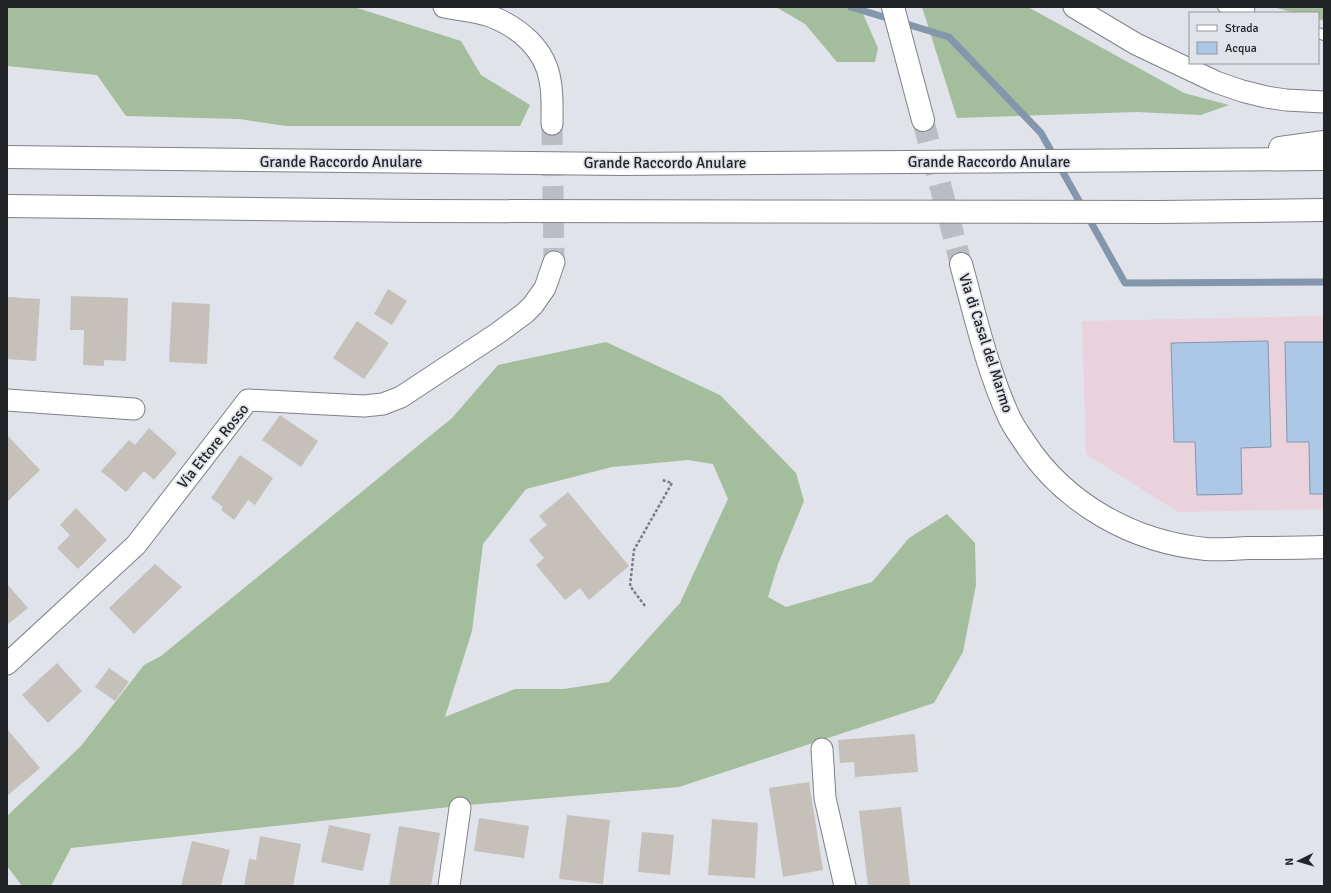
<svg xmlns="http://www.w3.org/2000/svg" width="1331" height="893" viewBox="0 0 1331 893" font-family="Signika,sans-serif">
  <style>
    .industrial { fill: #ead2dc }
    .forest { fill: #a3bd9d; fill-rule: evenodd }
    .water { fill: #adc7e6; stroke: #8396ac }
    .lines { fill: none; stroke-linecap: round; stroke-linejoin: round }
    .stream { stroke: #8396ac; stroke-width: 7 }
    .building { fill: #c5c0ba }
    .street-tunnel { stroke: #babdc3; stroke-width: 21; stroke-dasharray: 21 10; stroke-linecap: butt }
    .secondary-tunnel { stroke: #babdc3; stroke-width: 22; stroke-dasharray: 22 11; stroke-linecap: butt }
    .lane-casing { stroke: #7f8187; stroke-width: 12 }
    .street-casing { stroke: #7f8187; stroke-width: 23 }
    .secondary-casing { stroke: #7f8187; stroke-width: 24 }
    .highway-casing { stroke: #7f8187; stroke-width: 24 }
    .path { stroke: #7b7d82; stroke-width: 2.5; stroke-dasharray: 3 2; stroke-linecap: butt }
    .lane { stroke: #fff; stroke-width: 10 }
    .street { stroke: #fff; stroke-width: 21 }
    .secondary { stroke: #fff; stroke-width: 22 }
    .highway { stroke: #fff; stroke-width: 22 }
    .labels { text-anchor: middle; stroke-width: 3.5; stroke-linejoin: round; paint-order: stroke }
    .street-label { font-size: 15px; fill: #222326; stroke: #e0e3ea }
  </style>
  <rect width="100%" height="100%" fill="#e0e3ea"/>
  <!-- industrial -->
  <polygon class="industrial" points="1324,316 1324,509 1178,512 1086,454 1082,321"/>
  <!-- forest -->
  <g class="forest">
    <polygon points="7,7 354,7 461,41 481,75 530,105 520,126 286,126 239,119 126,116 97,75 7,66"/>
    <polygon points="776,7 860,7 878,48 875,62 837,62 805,24"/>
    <polygon points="922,7 1028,7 1184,93 1229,105 1201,115 1137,112 957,118"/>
    <polygon points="1273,7 1324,7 1324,21 1318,19 1318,13 1295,13"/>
    <path d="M606 342 720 395 796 473 804 501 778 564 768 597 786 607 872 582 909 538 947 514 975 543 976 585 963 652 934 703 679 787 468 805 71 848 51 886H22L7 866V816L81 746 144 665 161 656 452 418 498 365ZM688 460 713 464 728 499 680 603 609 682 564 689H515L445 717 472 631 483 544 526 489 612 467Z"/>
  </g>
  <!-- water -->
  <g class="water">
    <polygon points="1268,341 1271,447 1241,448 1242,494 1197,495 1195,442 1174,442 1171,343"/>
    <polygon points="1285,342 1324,342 1324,494 1310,494 1309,442 1287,442"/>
  </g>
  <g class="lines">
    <!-- stream -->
    <polyline class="stream" points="851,7 949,37 1041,133 1125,283 1324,282"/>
  </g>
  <!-- building -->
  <g class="building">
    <polygon points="388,289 407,301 392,325 374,314"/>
    <polygon points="71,296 128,298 126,361 104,360 104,366 83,365 84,330 70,330"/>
    <polygon points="7,297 40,299 36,361 7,359"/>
    <polygon points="172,302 210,304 207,364 169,362"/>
    <polygon points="357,321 389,343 364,379 333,358"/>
    <polygon points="280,415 318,441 301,467 262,440"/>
    <polygon points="149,428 177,453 154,480 144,471 126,492 101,471 129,440 135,445"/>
    <polygon points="7,435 40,470 7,502"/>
    <polygon points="240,455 273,478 255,505 248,500 234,520 221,510 223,507 211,498"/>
    <polygon points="568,492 629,566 589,600 580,588 565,600 536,565 544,558 529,540 547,525 539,516"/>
    <polygon points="76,508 107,540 78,569 57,548 70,535 60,525"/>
    <polygon points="155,564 182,587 134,634 109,608"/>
    <polygon points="7,584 28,608 7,625"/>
    <polygon points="57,663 82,691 48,723 22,695"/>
    <polygon points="109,668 129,682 115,701 95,687"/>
    <polygon points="7,729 40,768 7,796"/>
    <polygon points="915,734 918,772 855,777 854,762 840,763 838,740"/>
    <polygon points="809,782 823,870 783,877 769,788"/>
    <polygon points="901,807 910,886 868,886 859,811"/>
    <polygon points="567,815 610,820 603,884 559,879"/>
    <polygon points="479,818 529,826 524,858 474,851"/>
    <polygon points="712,819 758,823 755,878 708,875"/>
    <polygon points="329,825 371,834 363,871 321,862"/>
    <polygon points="399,826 440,833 431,886 389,886"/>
    <polygon points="642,832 674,835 670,875 638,872"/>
    <polygon points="260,836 301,844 293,886 244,886 249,859 256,860"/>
    <polygon points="192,841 230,850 221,886 181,886"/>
  </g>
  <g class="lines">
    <!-- street-tunnel -->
    <polyline class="street-tunnel" points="552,124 554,262"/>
    <!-- secondary-tunnel -->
    <polyline class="secondary-tunnel" points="923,120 961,264"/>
    <!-- lane casing -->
    <g class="lane-casing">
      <g id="lane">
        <polyline points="1223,7 1245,13"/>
        <polyline points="1318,33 1324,35"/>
      </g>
    </g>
    <!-- street casing -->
    <g class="street-casing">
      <g id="street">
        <path d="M444 7C459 10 476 11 490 16 519 27 545 49 550 80 553 95 552 109 552 124"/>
        <polyline points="1074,7 1136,44 1216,82 1242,91 1266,97 1286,100 1324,102"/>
        <polyline points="1243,12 1244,7"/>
        <polyline points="7,400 134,409"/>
        <polyline points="7,664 136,545 248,400 364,406 383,404 401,397 498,333 525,313 533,305 545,288 554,262"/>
        <polyline points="822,749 825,798 845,886"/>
        <polyline points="449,886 460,808"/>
      </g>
    </g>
    <!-- secondary casing -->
    <g class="secondary-casing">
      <g id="secondary">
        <polyline points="893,7 923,120"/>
        <path d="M961 264C975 315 987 369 1009 417 1013 426 1019 434 1025 443 1065 504 1133 542 1206 549 1220 550 1234 549 1248 548 1274 548 1299 548 1324 547"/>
      </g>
    </g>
    <!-- highway casing -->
    <g class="highway-casing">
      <g id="highway">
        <polyline points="1280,148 1324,142"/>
        <path d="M7 157C212 159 417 163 622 164 856 164 1090 162 1324 159"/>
        <polyline points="7,206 416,211 1160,212 1324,210"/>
      </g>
    </g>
    <!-- path -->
    <polyline class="path" points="645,606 630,586 634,550 672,483 662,480"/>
    <!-- lane -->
    <use href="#lane" class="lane"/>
    <!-- street -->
    <use href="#street" class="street"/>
    <!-- secondary -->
    <use href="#secondary" class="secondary"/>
    <!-- highway -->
    <use href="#highway" class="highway"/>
  </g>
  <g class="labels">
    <!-- street labels -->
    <g class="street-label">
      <text x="341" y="167">Grande Raccordo Anulare</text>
      <text x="989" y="167">Grande Raccordo Anulare</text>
      <text x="665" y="168">Grande Raccordo Anulare</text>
      <text transform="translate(986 343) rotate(72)" y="5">Via di Casal del Marmo</text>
      <text transform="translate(213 446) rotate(-51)" y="5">Via Ettore Rosso</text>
    </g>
  </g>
  <!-- border -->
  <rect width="1331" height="893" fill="none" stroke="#222326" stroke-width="16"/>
  <!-- legend -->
  <rect x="1189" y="12" width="130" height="52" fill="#e0e3ea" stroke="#94969c"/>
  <rect x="1197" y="25" width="20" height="6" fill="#ffffff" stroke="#94969c"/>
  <text x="1225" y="32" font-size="12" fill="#222326">Strada</text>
  <rect x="1197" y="42" width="20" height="12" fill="#adc7e6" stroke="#94969c"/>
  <text x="1225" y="52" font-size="12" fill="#222326">Acqua</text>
  <!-- north arrow -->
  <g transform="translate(1299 861) rotate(265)" stroke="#e0e3ea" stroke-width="3" paint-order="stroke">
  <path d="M0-3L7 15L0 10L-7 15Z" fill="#222326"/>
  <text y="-6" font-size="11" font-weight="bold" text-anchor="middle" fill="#222326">N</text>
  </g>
</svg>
